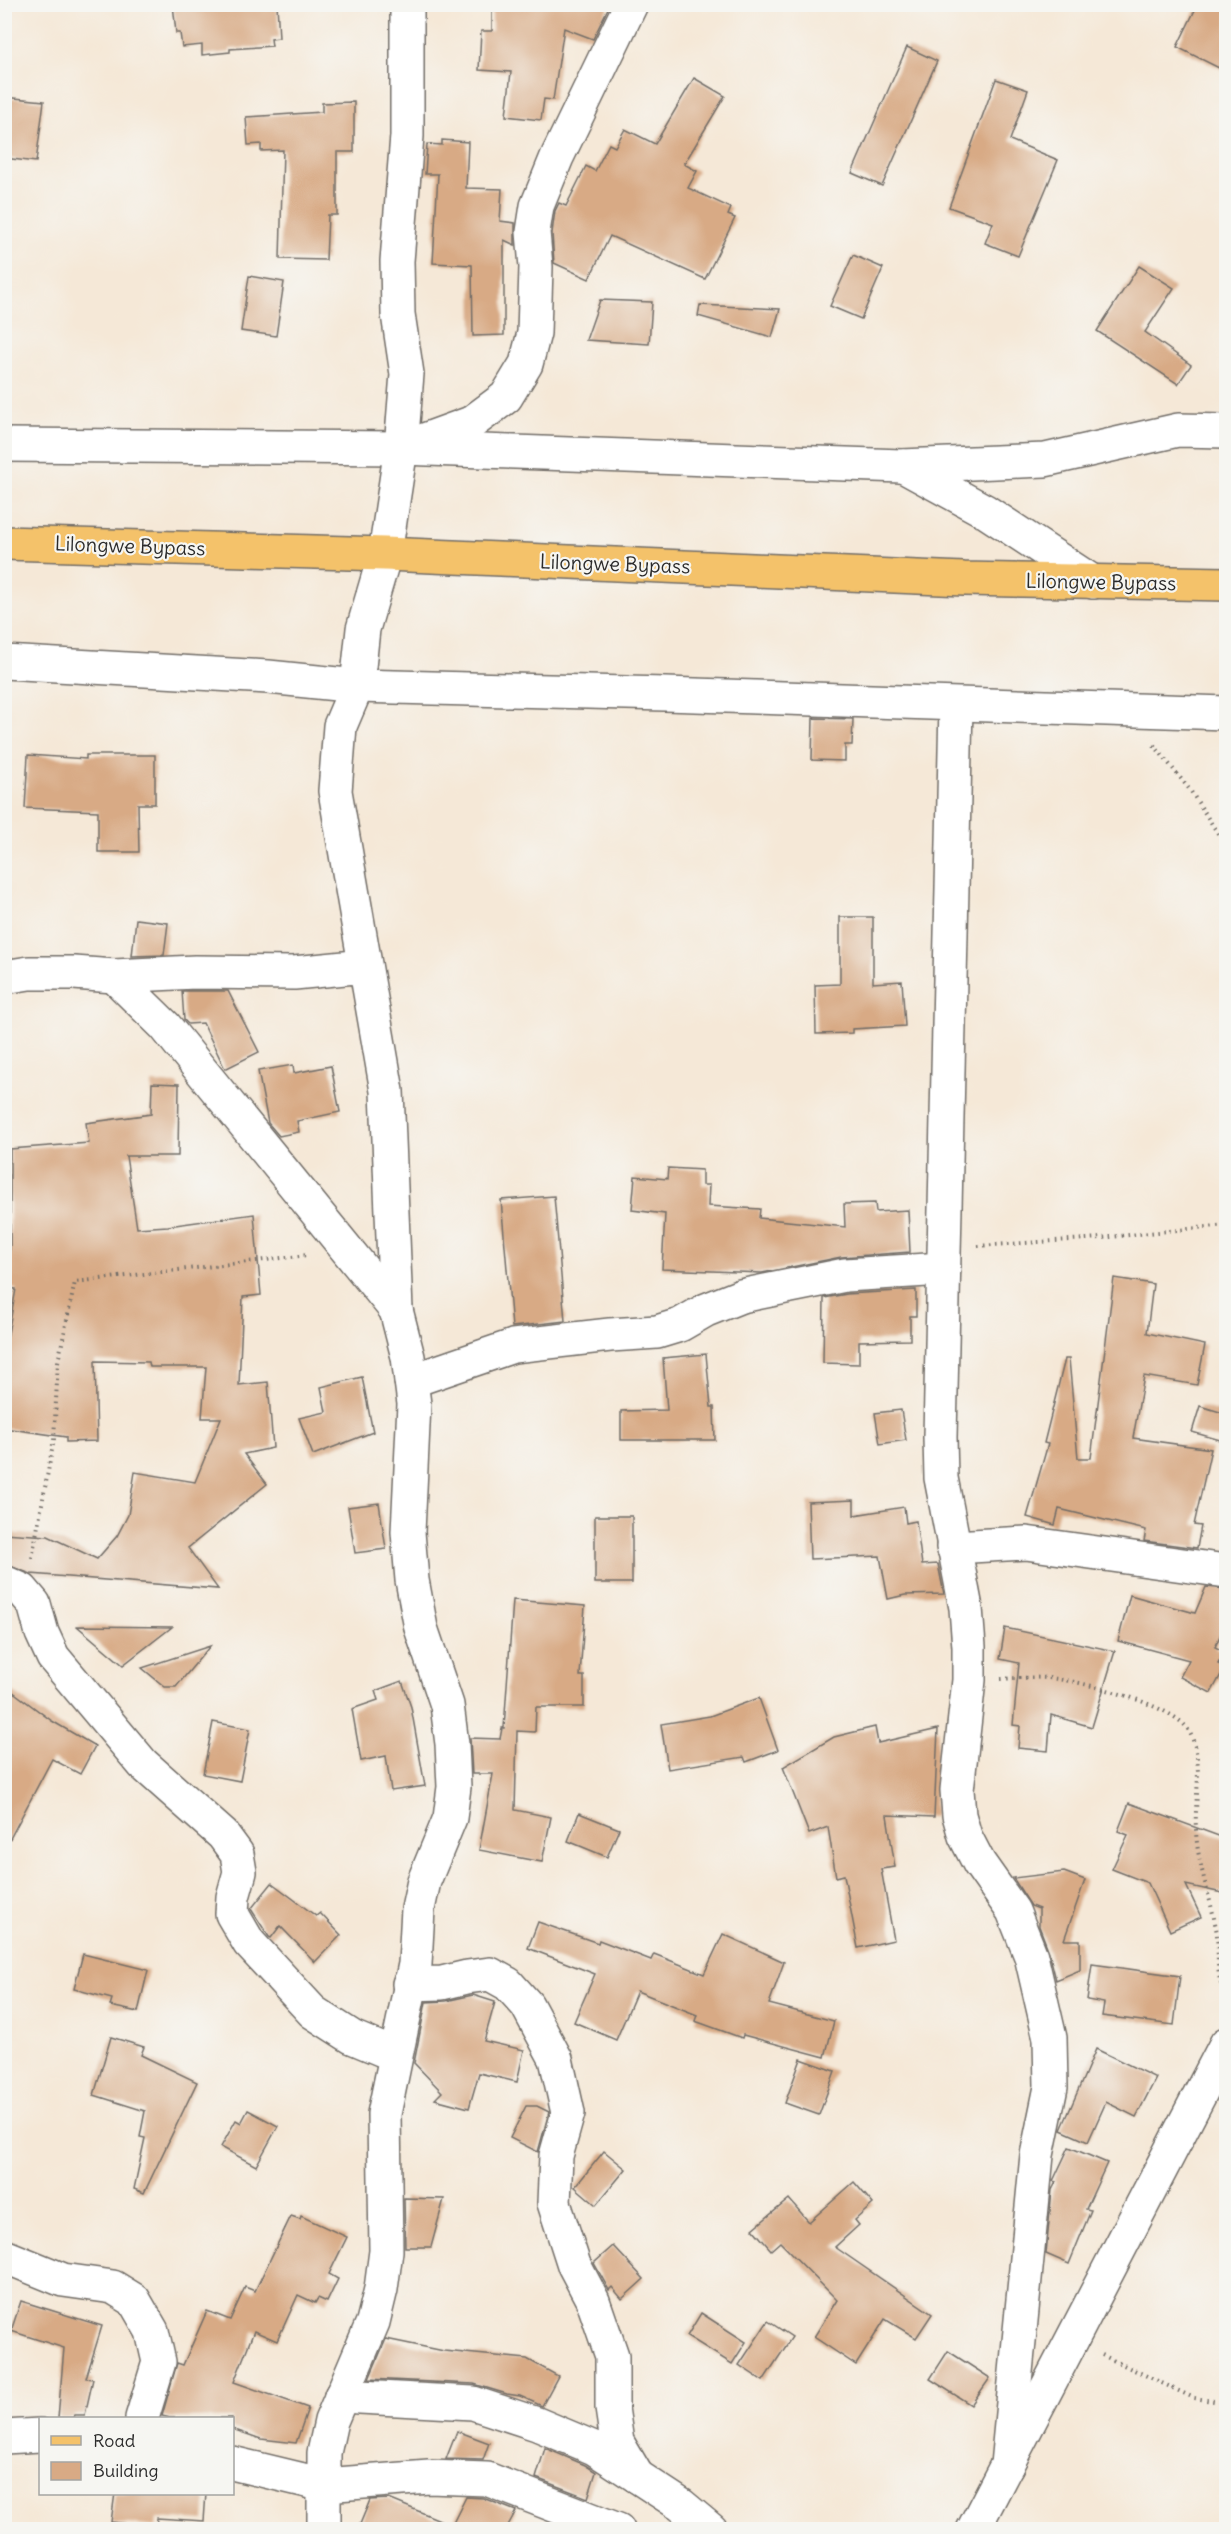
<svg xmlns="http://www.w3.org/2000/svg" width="1231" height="2534" viewBox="0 0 1231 2534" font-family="Delius,sans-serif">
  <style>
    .building { fill: #d8aa85 }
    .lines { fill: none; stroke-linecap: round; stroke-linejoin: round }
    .minor-casing { stroke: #726d67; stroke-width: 36 }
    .major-casing { stroke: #726d67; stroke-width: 36 }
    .path { stroke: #726d67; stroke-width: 4; stroke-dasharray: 1.5 4.5; stroke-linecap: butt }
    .minor { stroke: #fff; stroke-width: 33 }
    .major { stroke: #f4c26a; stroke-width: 33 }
    .labels { text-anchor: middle; stroke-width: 4.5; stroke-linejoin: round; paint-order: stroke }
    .street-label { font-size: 20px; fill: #2b2b2b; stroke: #f6f6f2 }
  </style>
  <rect width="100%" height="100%" fill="#f6f6f2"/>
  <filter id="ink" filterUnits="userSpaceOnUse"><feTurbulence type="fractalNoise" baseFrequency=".0167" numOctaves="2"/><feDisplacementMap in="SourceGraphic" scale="12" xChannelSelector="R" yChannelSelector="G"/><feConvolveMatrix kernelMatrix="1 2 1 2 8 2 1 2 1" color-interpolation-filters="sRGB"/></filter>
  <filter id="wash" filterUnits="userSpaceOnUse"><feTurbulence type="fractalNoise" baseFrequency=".008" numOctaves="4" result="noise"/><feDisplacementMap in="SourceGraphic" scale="24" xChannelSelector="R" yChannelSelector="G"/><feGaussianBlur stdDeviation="1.35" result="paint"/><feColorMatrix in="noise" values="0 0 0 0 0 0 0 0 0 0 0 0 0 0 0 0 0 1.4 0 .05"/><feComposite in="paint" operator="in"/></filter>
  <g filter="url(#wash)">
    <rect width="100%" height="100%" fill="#f5e8d7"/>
    <g id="blocks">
      <!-- building -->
      <g class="building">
        <polygon points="173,4 277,4 279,38 271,39 272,46 230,49 230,52 202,55 202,45 182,47 180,33 176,33"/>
        <polygon points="492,4 610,4 593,39 564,28 553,100 544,99 541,120 506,116 511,72 479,70 481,31 492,31"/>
        <polygon points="1198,4 1227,4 1227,72 1177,47"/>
        <polygon points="907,47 937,61 882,186 852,173"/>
        <polygon points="694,78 725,96 684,164 697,171 688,188 731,208 728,215 735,218 705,279 610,236 589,279 554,263 552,233 555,211 559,203 566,206 586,166 595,171 609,144 615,147 625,129 655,144"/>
        <polygon points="996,79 1028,90 1010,140 1058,160 1018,256 985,243 993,223 949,207"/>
        <polygon points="4,97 44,101 36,162 4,158"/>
        <polygon points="354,102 354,152 337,152 337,215 328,215 326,260 280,259 283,150 261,151 261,144 248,145 246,117 322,112 322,103"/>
        <polygon points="442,140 468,142 466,188 502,189 500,221 515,223 515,245 504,240 504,335 473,336 472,265 433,263 438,174 425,174 427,144 442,145"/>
        <polygon points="853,255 883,268 861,319 830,306"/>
        <polygon points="1139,266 1174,288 1145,332 1191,365 1178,384 1097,331"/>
        <polygon points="249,276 284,282 276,336 241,331"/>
        <polygon points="600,300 652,302 649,344 586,340"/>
        <polygon points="700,305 780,309 772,337 698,316"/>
        <polygon points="813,718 853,719 852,745 845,745 845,761 812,760"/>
        <polygon points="28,755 86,759 86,755 155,755 155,804 138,804 139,852 98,852 98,811 25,808"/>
        <polygon points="840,917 873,917 873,983 902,981 905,1026 852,1029 852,1033 816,1034 815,985 840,984"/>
        <polygon points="136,919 168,923 164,955 132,956"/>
        <polygon points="182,991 228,991 259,1052 225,1069 203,1023 188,1024 184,1020"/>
        <polygon points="293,1065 294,1073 331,1066 340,1112 297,1121 299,1132 279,1136 268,1123 258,1071"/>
        <polygon points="152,1083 179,1084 178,1156 126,1156 137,1228 168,1226 254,1214 261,1295 243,1297 239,1385 268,1382 273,1448 244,1454 267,1484 188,1548 218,1589 31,1574 4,1564 4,1533 48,1536 97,1559 117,1536 128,1515 135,1472 195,1482 221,1418 202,1418 206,1367 150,1367 149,1362 95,1361 97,1441 66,1442 66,1437 4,1428 4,1356 16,1289 4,1288 10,1248 10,1149 89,1143 86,1123 151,1114"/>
        <polygon points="668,1168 702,1170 702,1185 709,1185 708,1206 760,1209 759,1218 845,1227 844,1204 875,1203 876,1212 908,1210 910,1252 841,1257 762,1273 662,1269 665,1214 632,1210 635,1176 667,1179"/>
        <polygon points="554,1196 565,1321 512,1327 501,1200"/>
        <polygon points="1114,1278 1153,1284 1147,1333 1205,1345 1197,1385 1144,1376 1133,1438 1211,1449 1194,1525 1201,1526 1197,1548 1144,1541 1146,1530 1059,1509 1055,1525 1027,1517 1048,1444 1044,1443 1065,1359 1069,1359 1078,1458 1091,1458"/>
        <polygon points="916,1290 916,1316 910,1316 910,1340 859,1341 859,1364 823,1363 824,1298 847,1294"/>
        <polygon points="706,1354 711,1407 714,1407 715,1440 621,1440 621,1411 667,1410 663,1358"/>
        <polygon points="362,1377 373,1432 313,1455 299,1418 326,1412 321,1387"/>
        <polygon points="1200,1406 1227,1414 1227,1442 1192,1432"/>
        <polygon points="901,1410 906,1440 880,1444 875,1413"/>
        <polygon points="854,1500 854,1515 904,1507 906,1523 916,1521 922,1565 938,1564 944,1594 905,1595 888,1599 880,1556 810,1559 808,1502"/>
        <polygon points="379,1503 386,1549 355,1553 348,1507"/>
        <rect x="595" y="1516" width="37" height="67"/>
        <polygon points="1206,1587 1227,1589 1227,1620 1215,1647 1225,1652 1218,1664 1225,1667 1211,1693 1180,1677 1189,1660 1118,1641 1130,1595 1195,1613"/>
        <polygon points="513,1600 585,1606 580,1676 584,1676 584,1707 536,1707 535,1732 517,1731 515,1810 551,1817 542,1862 479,1850 493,1774 472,1774 470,1738 500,1739 502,1728 504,1728"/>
        <polygon points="77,1626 172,1627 123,1665"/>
        <polygon points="1005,1628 1115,1651 1092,1727 1051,1715 1048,1751 1018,1748 1020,1726 1013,1725 1019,1663 1000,1659"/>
        <polygon points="210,1646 176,1687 165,1687 142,1668"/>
        <polygon points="402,1681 411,1707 425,1786 391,1791 386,1756 361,1761 352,1709 378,1700 375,1691"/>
        <polygon points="4,1685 52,1721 95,1746 80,1774 52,1759 4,1850"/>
        <polygon points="759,1698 778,1750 746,1762 744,1757 668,1769 661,1724 710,1716"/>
        <polygon points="213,1722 250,1729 240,1781 203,1774"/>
        <polygon points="875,1727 878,1743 938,1729 934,1817 887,1815 895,1867 881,1869 894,1940 858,1948 844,1875 836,1877 828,1827 809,1834 783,1767 834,1737"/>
        <polygon points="1129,1803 1227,1839 1227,1894 1186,1885 1201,1917 1170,1931 1148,1883 1112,1869 1128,1835 1118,1831"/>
        <polygon points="579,1813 619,1829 607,1857 568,1841"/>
        <polygon points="1064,1872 1085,1880 1064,1940 1080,1940 1080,1970 1056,1980 1049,1952 1039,1926 1039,1909 1031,1906 1013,1878"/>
        <polygon points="272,1883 316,1916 320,1913 341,1935 315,1962 280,1926 271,1938 269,1937 251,1909"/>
        <polygon points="538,1922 598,1943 599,1940 651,1960 654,1954 704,1974 723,1934 784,1962 769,2004 834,2021 825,2057 743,2035 742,2038 695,2021 697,2015 637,1991 616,2040 574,2022 595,1974 528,1948"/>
        <polygon points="83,1954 148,1970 138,2012 110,2006 112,1999 74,1989"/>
        <polygon points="1092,1964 1180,1976 1174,2025 1102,2016 1104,2003 1087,2000"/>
        <polygon points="473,1995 495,2002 484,2041 524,2050 517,2082 479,2073 469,2108 435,2099 442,2092 414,2063 426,2002 446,2001"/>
        <polygon points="111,2037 144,2047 141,2055 197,2082 144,2193 134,2189 145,2138 140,2137 145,2111 94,2095"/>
        <polygon points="1096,2049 1156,2078 1136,2117 1106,2102 1088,2142 1061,2130"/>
        <polygon points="801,2059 835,2071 819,2115 785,2103"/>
        <polygon points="526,2106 537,2106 549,2112 538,2152 510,2138"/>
        <polygon points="248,2110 278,2126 256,2166 221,2147 236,2120 241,2123"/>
        <polygon points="1069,2147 1107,2163 1086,2209 1091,2210 1069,2264 1046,2254 1052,2190 1056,2182 1053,2181"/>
        <polygon points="604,2151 626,2169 596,2205 575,2187"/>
        <polygon points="854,2182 873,2204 855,2220 859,2225 835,2247 932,2314 916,2338 885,2319 856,2365 814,2337 837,2300 780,2242 771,2250 753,2229 789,2199 809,2222"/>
        <polygon points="404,2198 444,2199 431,2247 405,2247"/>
        <polygon points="291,2216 300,2219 301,2216 347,2237 329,2274 338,2279 327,2302 318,2298 315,2303 298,2295 277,2341 254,2331 234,2382 308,2408 296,2443 261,2439 232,2429 232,2418 170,2418 162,2416 177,2363 183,2365 207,2311 230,2320 245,2287 255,2291"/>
        <polygon points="613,2246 644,2279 622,2299 612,2287 609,2290 594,2263"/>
        <polygon points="21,2301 102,2326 86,2378 93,2379 85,2415 74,2415 73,2418 58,2418 64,2348 11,2331"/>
        <polygon points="701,2313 746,2342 732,2364 687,2336"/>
        <polygon points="768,2321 792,2337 763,2381 739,2365"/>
        <polygon points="386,2339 444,2351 527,2359 558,2376 542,2406 520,2396 507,2394 474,2384 369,2379"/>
        <polygon points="948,2351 990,2378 971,2405 930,2379"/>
        <polygon points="457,2431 489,2443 483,2460 446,2459"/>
        <polygon points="545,2448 585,2465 596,2472 588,2498 536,2478"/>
        <polygon points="115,2493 206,2493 204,2521 157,2518 156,2527 111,2522"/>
        <polygon points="466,2497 483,2498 516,2511 506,2529 358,2529 370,2500 389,2499 452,2525"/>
      </g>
    </g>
  </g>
  <g filter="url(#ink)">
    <use href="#blocks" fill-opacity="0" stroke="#726d67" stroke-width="1.5"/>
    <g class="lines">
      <!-- minor casing -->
      <g class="minor-casing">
        <g id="minor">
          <polyline points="419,442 471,423 506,397 526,364 534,333 536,267 533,232 537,206 557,157 631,4"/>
          <polyline points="4,445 401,448 902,466 1045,460 1178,430 1226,431"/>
          <polyline points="903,466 985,511 1093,582"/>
          <polyline points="4,662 268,677 357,686 665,694 1226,713"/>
          <polyline points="956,705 940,1437 941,1478 966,1608 969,1647 969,1680 957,1790 959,1815 965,1836 979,1863 1013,1911 1031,1956 1050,2038 1051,2087 1037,2155 1007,2465"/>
          <polyline points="114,976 165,1026 396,1310"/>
          <polyline points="4,977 29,973 74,973 114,976 195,972 294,973 365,966"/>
          <polyline points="411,1381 513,1346 610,1335 657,1332 680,1325 706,1310 741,1296 845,1275 944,1269"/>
          <polyline points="953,1547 1026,1543 1226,1571"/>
          <polyline points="4,1582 22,1590 34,1604 42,1633 53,1657 143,1764 223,1835 237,1854 240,1872 233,1897 232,1914 249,1943 313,2012 352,2037 395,2055"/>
          <polyline points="409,1984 442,1983 467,1977 490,1974 508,1984 527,2005 556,2059 568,2113 556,2156 554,2203 574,2265 593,2301 612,2356 612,2408 617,2442 637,2476"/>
          <polyline points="4,2256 63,2280 113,2287 134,2300 152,2331 159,2362 142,2418"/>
          <polyline points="341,2396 473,2403 537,2424 594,2448 681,2505 711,2530"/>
          <polyline points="4,2437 40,2435"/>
          <polyline points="232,2463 324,2485 429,2477 487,2479 618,2530"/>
          <polyline points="324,2530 324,2453 331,2421 373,2322 381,2289 386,2251 384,2114 415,1964 418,1909 424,1881 450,1818 454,1787 452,1744 447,1705 421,1628 412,1580 408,1532 414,1404 408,1357 396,1310 387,1091 335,791 340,726 357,686 363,629 385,554 401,448 407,374 398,314 397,261 407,136 407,4"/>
          <polyline points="973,2530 1226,2044"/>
        </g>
      </g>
      <!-- major casing -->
      <g class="major-casing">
        <polyline id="major" points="4,543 385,554 964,579 1226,584"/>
      </g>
      <!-- path -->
      <g class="path">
        <polyline points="1154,745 1190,790 1226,846"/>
        <polyline points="978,1246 1101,1238 1226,1225"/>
        <polyline points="32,1558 54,1439 58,1362 75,1282 308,1255"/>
        <path d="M1001 1679C1017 1678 1032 1677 1047 1678 1076 1679 1176 1705 1189 1731 1205 1761 1194 1797 1196 1830 1197 1862 1209 1892 1215 1923 1221 1947 1213 1975 1226 1994"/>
        <polyline points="1102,2355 1194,2398 1226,2403"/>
      </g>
      <!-- minor -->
      <use href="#minor" class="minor"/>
      <!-- major -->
      <use href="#major" class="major"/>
    </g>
  </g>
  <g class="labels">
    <!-- street labels -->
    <g class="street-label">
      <text transform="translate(130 546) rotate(2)" y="7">Lilongwe Bypass</text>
      <text transform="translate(615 564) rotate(2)" y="7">Lilongwe Bypass</text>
      <text transform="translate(1101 582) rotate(1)" y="7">Lilongwe Bypass</text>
    </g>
  </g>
  <!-- margin -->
  <rect width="1231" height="2534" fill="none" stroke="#f6f6f2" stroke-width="24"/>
  <!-- legend -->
  <rect x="39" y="2417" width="195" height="78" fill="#f6f6f2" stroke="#a5a5a2" stroke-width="1.5"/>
  <rect x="51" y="2436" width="30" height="9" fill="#f4c26a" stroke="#a5a5a2" stroke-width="1.5"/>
  <text x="93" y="2447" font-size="18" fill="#2b2b2b">Road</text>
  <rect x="51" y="2462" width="30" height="18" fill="#d8aa85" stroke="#a5a5a2" stroke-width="1.5"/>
  <text x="93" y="2477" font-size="18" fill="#2b2b2b">Building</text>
</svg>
